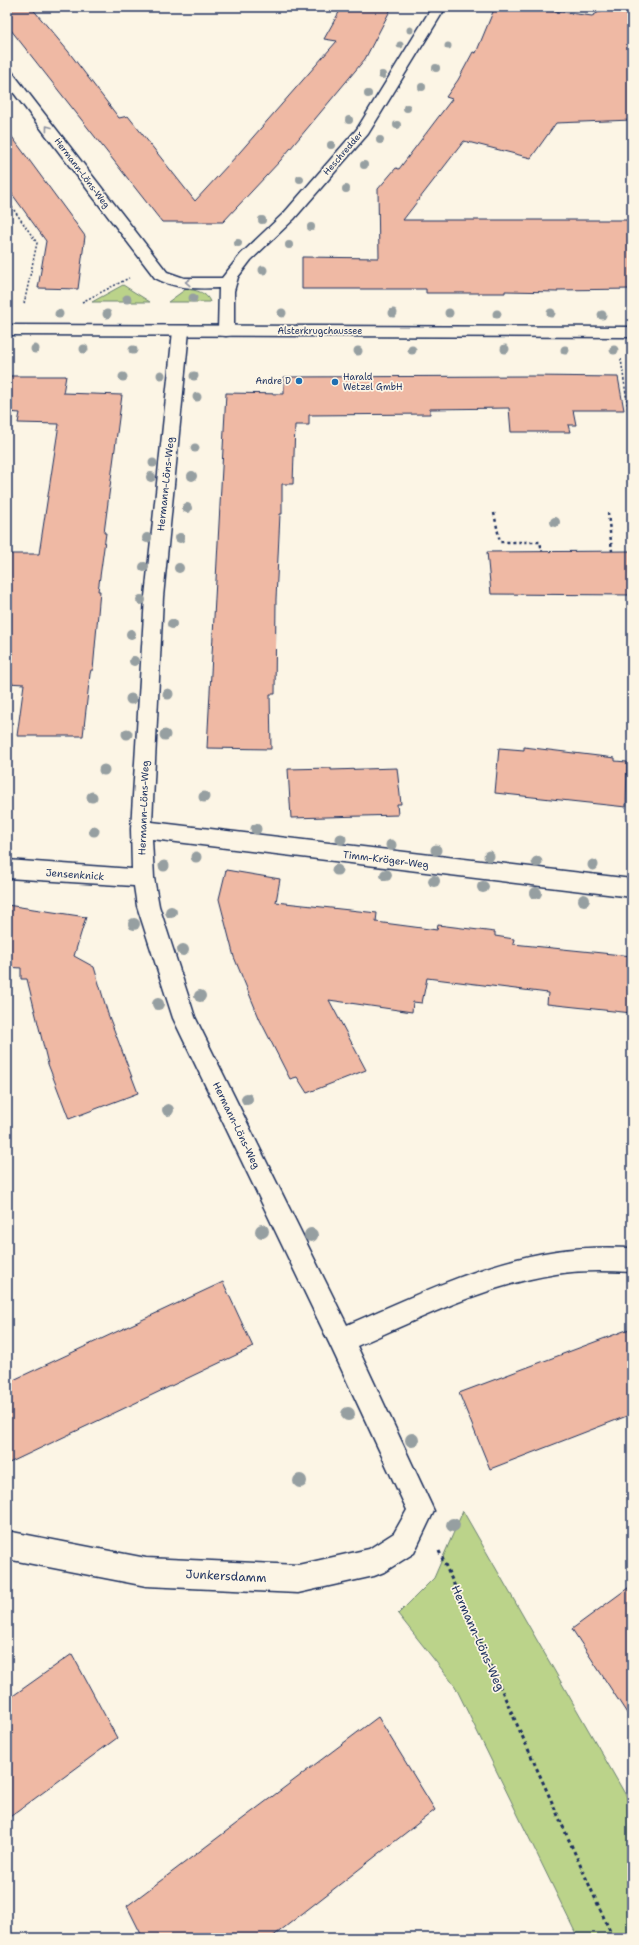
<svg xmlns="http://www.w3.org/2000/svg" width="639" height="1945" viewBox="0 0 639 1945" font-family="'Shantell Sans',sans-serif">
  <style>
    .green { fill: #bbd38a; stroke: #6b8174 }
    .building { fill: #efb9a4; stroke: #1b2f5e }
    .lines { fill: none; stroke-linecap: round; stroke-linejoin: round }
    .street-casing { stroke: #1b2f5e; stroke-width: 3 }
    .secondary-casing { stroke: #1b2f5e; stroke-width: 3 }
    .path-far2 { stroke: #1b2f5e; stroke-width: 1.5; stroke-dasharray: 2 2; stroke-linecap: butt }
    .path-far1 { stroke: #1b2f5e; stroke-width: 2.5; stroke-dasharray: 3 3; stroke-linecap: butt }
    .path { stroke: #1b2f5e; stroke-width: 3; stroke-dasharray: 3.5 3.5; stroke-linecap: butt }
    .street { fill: #fcf5e5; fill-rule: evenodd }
    .secondary { fill: #fcf5e5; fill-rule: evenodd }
    .tree { fill: #969fa1 }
    .oneway { stroke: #8c92a2 }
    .poi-dot { fill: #1f6fb2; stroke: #fcf5e5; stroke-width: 1.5 }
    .labels { text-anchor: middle; stroke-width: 3.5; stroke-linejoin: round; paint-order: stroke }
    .far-street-label { font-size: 9px; fill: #1b2f5e; stroke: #fcf5e5 }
    .far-poi-label { font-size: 9px; fill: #1b2f5e; stroke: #fcf5e5; text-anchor: start }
    .street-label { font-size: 10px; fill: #1b2f5e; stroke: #fcf5e5 }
    .near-street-label { font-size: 12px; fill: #1b2f5e; stroke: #fcf5e5 }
  </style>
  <rect width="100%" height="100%" fill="#fcf5e5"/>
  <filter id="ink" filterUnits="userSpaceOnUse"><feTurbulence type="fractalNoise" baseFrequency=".025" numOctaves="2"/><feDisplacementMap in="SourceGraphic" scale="8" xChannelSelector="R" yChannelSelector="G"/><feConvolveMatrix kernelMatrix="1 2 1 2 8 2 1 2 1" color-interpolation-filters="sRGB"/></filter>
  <g filter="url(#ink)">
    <!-- green -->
    <g class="green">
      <polygon points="123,285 150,302 92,302"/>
      <path d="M186 289C195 290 207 292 210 302H168Z"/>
      <polygon points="463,1511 632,1806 632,1938 578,1938 455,1686 398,1614 434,1578"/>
    </g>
    <!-- building -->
    <g class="building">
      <polygon points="7,7 31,7 68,51 119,118 128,116 195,201 240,152 337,41 324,39 342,7 392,7 365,59 280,161 223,222 162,222 7,25"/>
      <polygon points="495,7 524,7 592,16 608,7 632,7 632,120 556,123 531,158 464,141 403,220 632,220 632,289 558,290 558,292 505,291 505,293 426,293 426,289 302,289 302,257 379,258 378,189 396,168 399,169 452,99 446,97 458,80 473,52 476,53"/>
      <polygon points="7,130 85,236 78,289 38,288 46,241 7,187"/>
      <polygon points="7,376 66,376 63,393 122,395 104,533 106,533 98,591 100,591 93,670 91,670 90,674 83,736 17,736 24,684 7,683 7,554 39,554 59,424 18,423 20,413 7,412"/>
      <polygon points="532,376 618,377 624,410 573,410 576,425 568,425 570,432 511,432 509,408 430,409 430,414 309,415 309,425 295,425 293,484 282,484 282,514 280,514 276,599 275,694 270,694 271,749 207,748 226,393 284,394 284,377"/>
      <polygon points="632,551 632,595 491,594 487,552"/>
      <polygon points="524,747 615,758 615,761 627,762 626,807 495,793 499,748 524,750"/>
      <polygon points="331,768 331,770 397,768 401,804 397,804 398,815 291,818 288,769"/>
      <polygon points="226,870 280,879 276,902 377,913 376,922 437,930 438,925 495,932 495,936 514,939 513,944 632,956 632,1013 547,1004 548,993 427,978 422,1003 413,1002 412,1012 329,1000 366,1070 307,1093 297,1077 290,1079 260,1020 234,957 219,899"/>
      <polygon points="7,905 86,917 74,956 94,967 108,1014 138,1093 69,1119 48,1064 27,979 21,979 21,968 7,967"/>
      <polygon points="223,1282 253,1347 7,1464 7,1383"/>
      <polygon points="632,1328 632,1414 490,1469 459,1393"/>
      <polygon points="632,1585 632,1721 572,1629"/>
      <polygon points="72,1654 117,1738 7,1819 7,1700"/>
      <polygon points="378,1717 435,1810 271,1938 143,1938 127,1906"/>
    </g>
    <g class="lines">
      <!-- street casing -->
      <g class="street-casing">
        <g id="street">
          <path d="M432 7H446L368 134 294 219 251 260 238 277 234 291V331L232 335 226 336 220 335 218 331 219 288C197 289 175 289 155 278L7 84V71L12 72 167 272 184 278H222L241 254 284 213 357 129Z"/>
          <path d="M181 326 187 327 189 331 163 597 152 822 632 879V897L152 839 154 878 159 906 195 1017 347 1325C414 1296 483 1262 556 1251 581 1247 606 1247 632 1248V1272C607 1271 582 1270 556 1274 486 1285 421 1318 357 1346L434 1511 414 1553 384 1572 374 1576 298 1593 146 1586 7 1559V1531L146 1558 298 1565 369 1549 394 1533 407 1510 332 1349 173 1018 137 906 134 886 7 878V860L132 869 131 829 145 597 173 331 175 327Z"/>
        </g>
      </g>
      <!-- secondary casing -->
      <g class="secondary-casing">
        <polygon id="secondary" points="7,325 632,327 632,337 7,335"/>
      </g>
      <!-- path-far2 -->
      <g class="path-far2">
        <polyline points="7,200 37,243 24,304"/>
        <polyline points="82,302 129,278"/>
        <polyline points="621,359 632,437"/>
      </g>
      <!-- path-far1 -->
      <g class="path-far1">
        <polyline points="494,513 500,542 540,542 542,551"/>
        <polyline points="608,513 612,551"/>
      </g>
      <!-- path -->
      <polyline class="path" points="439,1551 613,1938"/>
      <!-- street -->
      <use href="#street" class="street"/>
      <!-- secondary -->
      <use href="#secondary" class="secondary"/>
    </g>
    <!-- trees -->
    <g class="tree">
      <circle cx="410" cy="30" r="3.5"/>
      <circle cx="400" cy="45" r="3.5"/>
      <circle cx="448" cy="46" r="3.5"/>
      <circle cx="436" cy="68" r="4"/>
      <circle cx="382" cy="75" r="4"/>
      <circle cx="422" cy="87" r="4"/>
      <circle cx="368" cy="94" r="4"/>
      <circle cx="407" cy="108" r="4"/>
      <circle cx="349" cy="120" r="4"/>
      <circle cx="397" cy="125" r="4"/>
      <circle cx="380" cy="140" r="4"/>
      <circle cx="331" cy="145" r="4"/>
      <circle cx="364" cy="165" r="4"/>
      <circle cx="300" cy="179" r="4"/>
      <circle cx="346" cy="189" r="4"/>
      <circle cx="262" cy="220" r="4"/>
      <circle cx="311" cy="227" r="4"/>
      <circle cx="238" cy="243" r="4"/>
      <circle cx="289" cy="245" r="4"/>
      <circle cx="263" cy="270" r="4.5"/>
      <circle cx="193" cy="298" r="4.5"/>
      <circle cx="127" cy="299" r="4.5"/>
      <circle cx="282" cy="313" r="4.5"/>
      <circle cx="393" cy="313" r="4.5"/>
      <circle cx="449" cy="313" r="4.5"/>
      <circle cx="551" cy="313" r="4.5"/>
      <circle cx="59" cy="314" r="4.5"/>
      <circle cx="107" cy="314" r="4.5"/>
      <circle cx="497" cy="314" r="4.5"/>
      <circle cx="602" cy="315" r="4.5"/>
      <circle cx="35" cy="349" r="4.5"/>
      <circle cx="84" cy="349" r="4.5"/>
      <circle cx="505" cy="349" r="4.5"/>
      <circle cx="133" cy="350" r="4.5"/>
      <circle cx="412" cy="350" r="4.5"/>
      <circle cx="565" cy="350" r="4.5"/>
      <circle cx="614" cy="350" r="4.5"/>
      <circle cx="358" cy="351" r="4.5"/>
      <circle cx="161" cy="375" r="4.5"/>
      <circle cx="194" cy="376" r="4.5"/>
      <circle cx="123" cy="377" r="4.5"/>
      <circle cx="197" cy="397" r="4.5"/>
      <circle cx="195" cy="448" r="4.5"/>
      <circle cx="153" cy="463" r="4.5"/>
      <circle cx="192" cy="476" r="5"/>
      <circle cx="151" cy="477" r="5"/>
      <circle cx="187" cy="508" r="5"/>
      <circle cx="555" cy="522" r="5"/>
      <circle cx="147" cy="538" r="5"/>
      <circle cx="180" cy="538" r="5"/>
      <circle cx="144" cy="567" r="5"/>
      <circle cx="179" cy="568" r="5"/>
      <circle cx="141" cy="600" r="5"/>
      <circle cx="172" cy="624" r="5"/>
      <circle cx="131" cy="634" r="5"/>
      <circle cx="134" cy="661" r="5"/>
      <circle cx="168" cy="694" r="5.5"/>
      <circle cx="131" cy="699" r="5.5"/>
      <circle cx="127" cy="734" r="5.5"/>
      <circle cx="165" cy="735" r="5.5"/>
      <circle cx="104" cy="770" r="5.5"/>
      <circle cx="92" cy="797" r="5.5"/>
      <circle cx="204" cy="797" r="5.5"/>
      <circle cx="256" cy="829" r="5.5"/>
      <circle cx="94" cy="831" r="5.5"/>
      <circle cx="341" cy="839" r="5.5"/>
      <circle cx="391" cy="845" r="5.5"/>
      <circle cx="436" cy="850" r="5.5"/>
      <circle cx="489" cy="856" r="5.5"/>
      <circle cx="196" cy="857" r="5.5"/>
      <circle cx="537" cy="862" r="5.5"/>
      <circle cx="593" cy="865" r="5.5"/>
      <circle cx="164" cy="866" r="5.5"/>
      <circle cx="337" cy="870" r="5.5"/>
      <circle cx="386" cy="875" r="6"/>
      <circle cx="434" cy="881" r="6"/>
      <circle cx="483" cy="887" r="6"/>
      <circle cx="536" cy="893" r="6"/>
      <circle cx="584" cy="900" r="6"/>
      <circle cx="171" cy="912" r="6"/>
      <circle cx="134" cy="924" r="6"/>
      <circle cx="183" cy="950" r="6"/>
      <circle cx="200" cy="996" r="6"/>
      <circle cx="158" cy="1004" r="6"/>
      <circle cx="247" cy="1099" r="6"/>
      <circle cx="168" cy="1110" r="6"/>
      <circle cx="262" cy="1231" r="7"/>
      <circle cx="311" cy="1235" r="7"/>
      <circle cx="348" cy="1414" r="7"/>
      <circle cx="412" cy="1440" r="7"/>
      <circle cx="300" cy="1481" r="7"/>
      <circle cx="453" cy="1525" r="7"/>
    </g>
    <!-- one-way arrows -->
    <defs><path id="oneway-chevron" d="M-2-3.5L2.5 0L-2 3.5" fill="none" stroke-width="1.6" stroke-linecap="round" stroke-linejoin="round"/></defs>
    <g class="oneway">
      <use href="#oneway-chevron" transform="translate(48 128) rotate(-127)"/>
      <use href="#oneway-chevron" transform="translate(188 282) rotate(-177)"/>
    </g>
  </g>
  <!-- markers -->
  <g class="poi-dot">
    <circle cx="299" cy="381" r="4"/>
    <circle cx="335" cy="382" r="4"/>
  </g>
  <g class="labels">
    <!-- far-street labels -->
    <g class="far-street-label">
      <text transform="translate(343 153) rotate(-49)" y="3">Heschredder</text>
      <text transform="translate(82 173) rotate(53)" y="3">Hermann-Löns-Weg</text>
      <text x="320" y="334">Alsterkrugchaussee</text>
    </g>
    <!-- far-poi labels -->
    <g class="far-poi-label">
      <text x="343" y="380">Harald<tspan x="343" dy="10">Wetzel GmbH</tspan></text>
      <text x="291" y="384" text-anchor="end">Andre D</text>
    </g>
    <!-- street labels -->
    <g class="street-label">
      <text transform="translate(165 484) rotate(-84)" y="4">Hermann-Löns-Weg</text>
      <text transform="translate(143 808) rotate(-88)" y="4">Hermann-Löns-Weg</text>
      <text transform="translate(386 859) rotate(7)" y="4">Timm-Kröger-Weg</text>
      <text transform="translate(75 874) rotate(4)" y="4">Jensenknick</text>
      <text transform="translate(237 1125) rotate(64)" y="4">Hermann-Löns-Weg</text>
    </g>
    <!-- near-street labels -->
    <g class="near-street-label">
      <text transform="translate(226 1576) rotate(3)" y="4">Junkersdamm</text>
      <text transform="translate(478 1638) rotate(66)" y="4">Hermann-Löns-Weg</text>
    </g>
  </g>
  <!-- margin -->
  <rect width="639" height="1945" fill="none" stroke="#fcf5e5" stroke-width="24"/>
  <rect x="12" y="12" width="615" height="1921" fill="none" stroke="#1b2f5e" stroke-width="1.5" filter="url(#ink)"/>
</svg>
